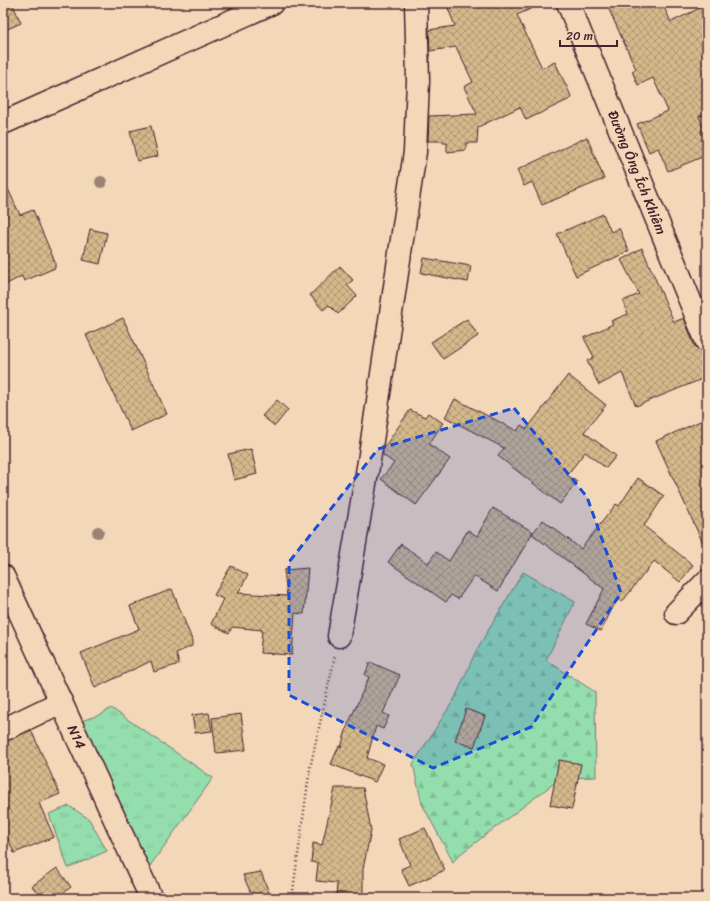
<svg xmlns="http://www.w3.org/2000/svg" width="710" height="901" viewBox="0 0 710 901" font-family="Sriracha,sans-serif">
  <style>
    .grass { fill: url(#grass-tufts); stroke: #6f7e6c }
    .forest { fill: url(#forest-firs); stroke: #6f7e6c }
    .building { fill: url(#building-cross-hatch); stroke: #4a1f2b }
    .lines { fill: none; stroke-linecap: round; stroke-linejoin: round }
    .minor-casing { stroke: #4a1f2b; stroke-width: 25 }
    .path { stroke: #4a1f2b; stroke-width: 2.5; stroke-dasharray: 1 3; stroke-linecap: butt }
    .minor { stroke: #f2d7b9; stroke-width: 22 }
    .tree { fill: #9c8275 }
    .marked { fill: #1d4ed8; fill-opacity: 0.2; stroke: #1d4ed8; stroke-width: 3; stroke-dasharray: 8 5; stroke-linejoin: round }
    .labels { text-anchor: middle; stroke-width: 3; stroke-linejoin: round; paint-order: stroke }
    .street-label { font-size: 14px; fill: #4a1f2b; stroke: #f2d7b9 }
  </style>
  <defs>
    <pattern id="grass-tufts" width="24" height="20" patternUnits="userSpaceOnUse"><rect width="24" height="20" fill="#94ddad"/><path d="M3 7l-1-3M5 7V3M7 7l1-3M15 17l-1-3M17 17v-4M19 17l1-3" fill="none" stroke="#81bd95"/></pattern>
    <pattern id="forest-firs" width="22" height="20" patternUnits="userSpaceOnUse"><rect width="22" height="20" fill="#94ddad"/><path d="M5 1l3.5 6h-7zM16 11l3.5 6h-7z" fill="#81bd95"/></pattern>
    <pattern id="building-cross-hatch" width="8" height="8" patternUnits="userSpaceOnUse"><rect width="8" height="8" fill="#d4b98b"/><path d="M0 0l8 8M0 8l8-8" fill="none" stroke="#ae9672"/></pattern>
  </defs>
  <rect width="100%" height="100%" fill="#f2d7b9"/>
  <filter id="ink" filterUnits="userSpaceOnUse"><feTurbulence type="fractalNoise" baseFrequency=".025" numOctaves="2"/><feDisplacementMap in="SourceGraphic" scale="8" xChannelSelector="R" yChannelSelector="G"/><feConvolveMatrix kernelMatrix="1 2 1 2 8 2 1 2 1" color-interpolation-filters="sRGB"/></filter>
  <g filter="url(#ink)">
    <!-- grass -->
    <g class="grass">
      <polygon points="111,708 213,778 142,877 81,721 102,714"/>
      <polygon points="69,806 89,819 107,851 68,868 49,814"/>
    </g>
    <!-- forest -->
    <polygon class="forest" points="523,572 575,602 546,660 595,692 596,777 561,778 459,855 453,862 422,804 413,764 455,698 476,651"/>
    <!-- building -->
    <g class="building">
      <polygon points="3,3 12,3 21,23 3,31"/>
      <polygon points="446,3 544,3 517,15 542,68 555,62 572,98 526,120 520,107 478,127 477,143 466,143 466,150 447,152 447,143 443,143 443,141 428,141 429,116 477,114 464,87 473,82 456,47 430,51 429,30 455,26"/>
      <polygon points="606,3 662,3 671,22 702,7 707,19 707,115 699,116 704,129 701,130 707,145 707,155 668,171 658,148 649,152 637,124 668,111 653,78 638,85 632,71 636,69"/>
      <polygon points="151,126 158,156 137,161 130,131"/>
      <polygon points="587,137 604,179 542,205 532,182 524,186 517,170"/>
      <polygon points="3,178 20,215 33,210 55,262 55,268 24,281 22,276 3,286"/>
      <polygon points="603,214 611,232 619,228 629,251 576,276 557,234"/>
      <polygon points="90,229 107,233 100,264 83,260"/>
      <polygon points="642,248 674,322 684,318 695,347 704,354 707,361 707,377 636,406 622,373 599,385 587,361 594,357 584,338 613,324 611,321 628,314 623,301 639,294 621,260"/>
      <polygon points="424,258 471,266 468,282 421,273"/>
      <polygon points="340,266 353,280 347,285 357,296 338,314 329,305 323,310 310,295"/>
      <polygon points="123,318 167,414 131,431 86,335"/>
      <polygon points="467,319 478,336 443,359 431,342"/>
      <polygon points="568,375 606,405 584,432 616,456 606,468 585,452 567,475 577,482 560,504 498,456 504,448 445,417 455,399 517,431 521,425 527,429"/>
      <polygon points="277,400 288,410 275,426 262,416"/>
      <polygon points="410,410 425,417 428,413 443,423 429,444 450,459 416,505 381,479 394,463 383,455 383,449"/>
      <polygon points="707,418 707,552 656,441"/>
      <polygon points="251,449 257,474 234,480 228,454"/>
      <polygon points="638,478 664,496 644,526 693,565 680,582 654,561 622,602 617,599 601,631 586,624 604,589 532,534 543,520 581,549 616,504 619,506"/>
      <polygon points="493,508 533,532 498,591 474,576 458,599 451,595 446,602 388,562 401,544 428,563 436,552 449,561 468,530 477,536"/>
      <polygon points="231,566 248,575 238,593 287,596 284,570 308,568 304,614 295,613 292,655 260,653 262,630 232,627 229,633 211,624 223,599 214,595"/>
      <polygon points="172,589 192,640 192,646 176,653 179,664 154,672 151,661 95,688 81,653 139,629 130,606"/>
      <polygon points="370,662 400,675 383,713 389,716 383,729 376,726 367,758 383,764 375,782 331,764 339,746 341,747 347,727 369,677 365,675"/>
      <polygon points="466,709 485,716 474,747 455,741"/>
      <polygon points="209,713 212,731 195,733 192,715"/>
      <polygon points="241,714 246,750 216,753 212,718"/>
      <polygon points="31,730 60,794 39,803 54,837 14,853 3,827 3,742"/>
      <polygon points="559,760 581,764 572,809 550,805"/>
      <polygon points="335,788 363,788 371,830 363,869 363,898 336,898 337,883 316,881 318,863 311,862 313,843 322,845"/>
      <polygon points="425,828 445,870 409,886 401,869 410,865 399,839"/>
      <polygon points="57,868 71,887 56,898 41,898 32,886"/>
      <polygon points="261,872 271,898 253,898 243,875"/>
    </g>
    <g class="lines">
      <!-- minor casing -->
      <g class="minor-casing">
        <g id="minor">
          <path id="s1" d="M568 3 707 342"/>
          <polyline points="3,123 272,3"/>
          <path id="s2" d="M3 576 151 898"/>
          <polyline points="676,613 707,581"/>
          <polyline points="339,636 369,461 415,152 418,81 416,3"/>
          <polyline points="3,730 61,702"/>
        </g>
      </g>
      <!-- path -->
      <polyline class="path" points="292,898 310,768 335,656"/>
      <!-- minor -->
      <use href="#minor" class="minor"/>
    </g>
    <!-- trees -->
    <g class="tree">
      <circle cx="101" cy="182" r="6"/>
      <circle cx="98" cy="532" r="6"/>
    </g>
  </g>
  <!-- marked area -->
  <path class="marked" d="M514 408 587 497 621 593 531 727 433 768 289 695V562L378 449Z"/>
  <g class="labels">
    <!-- street labels -->
    <g class="street-label">
      <text dy="5" stroke="none"><textPath href="#s1" startOffset="183">Đường Ông Ích Khiêm</textPath></text>
      <text dy="5" stroke="none"><textPath href="#s2" startOffset="177">N14</textPath></text>
    </g>
  </g>
  <!-- margin -->
  <rect width="710" height="901" fill="none" stroke="#f2d7b9" stroke-width="16"/>
  <rect x="8" y="8" width="694" height="885" fill="none" stroke="#4a1f2b" stroke-width="1.5" filter="url(#ink)"/>
  <!-- scale -->
  <path d="M560 40v6h57v-6" fill="none" stroke="#4a1f2b" stroke-width="2"/>
  <text x="566" y="40" font-size="12" fill="#4a1f2b" stroke="#f2d7b9" stroke-width="3" paint-order="stroke">20 m</text>
</svg>
